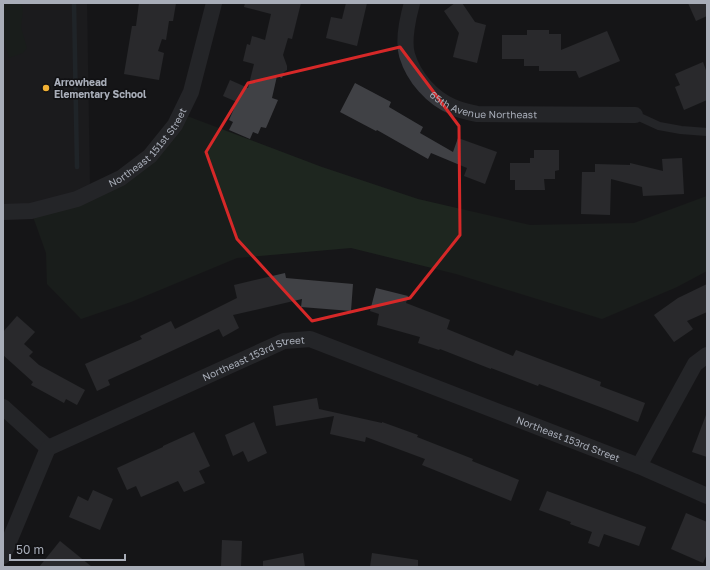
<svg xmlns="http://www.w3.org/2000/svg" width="710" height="570" viewBox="0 0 710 570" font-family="'Golos Text',sans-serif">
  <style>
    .built { fill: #222225 }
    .green { fill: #1e261f }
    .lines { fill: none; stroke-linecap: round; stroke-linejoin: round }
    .stream { stroke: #2c353c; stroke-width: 4.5 }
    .building { fill: #404145 }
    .lane { stroke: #37383d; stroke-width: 8 }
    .street { stroke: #37383d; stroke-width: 16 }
    .marked { fill: none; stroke: #d62828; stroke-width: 3; stroke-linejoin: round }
    .poi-dot { fill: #f2b134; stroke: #111113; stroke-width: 1.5 }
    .labels { text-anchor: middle; stroke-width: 3; stroke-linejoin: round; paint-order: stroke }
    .poi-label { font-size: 10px; font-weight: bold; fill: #a8adb8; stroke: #111113; text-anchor: start }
    .street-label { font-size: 10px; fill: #a8adb8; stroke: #111113 }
  </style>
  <rect width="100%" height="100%" fill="#161618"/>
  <!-- built -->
  <polygon class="built" points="3,3 87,3 90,192 3,211"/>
  <!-- green -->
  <g class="green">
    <polygon points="3,3 21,3 23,10 21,27 27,48 23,53 9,58 3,38"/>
    <polygon points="179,113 322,167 418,199 530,225 634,223 704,197 707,196 707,271 677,287 602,319 456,274 351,248 237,258 131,302 81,319 47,284 46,253 31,211 121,178"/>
  </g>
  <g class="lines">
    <!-- stream -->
    <polyline class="stream" points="74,3 77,167"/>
  </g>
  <!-- building -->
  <g class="building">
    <polygon points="139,3 176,3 173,21 169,21 166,40 162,39 158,51 164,53 159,80 124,74 132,26 136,26"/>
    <polygon points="245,3 301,3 292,39 288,38 283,55 287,66 287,70 284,72 282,78 277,76 272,98 278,100 266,128 261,127 258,134 253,132 250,139 229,130 233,122 229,120 237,102 223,96 230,80 248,88 254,64 243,61 247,44 250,45 252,36 265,40 271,14 244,7"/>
    <polygon points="346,3 367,3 357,46 326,38 331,17 342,19"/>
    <polygon points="455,3 462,3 475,22 486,25 477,63 453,57 459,33 444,11"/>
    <polygon points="688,3 707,3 707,16 696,21"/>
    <polygon points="527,30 549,30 549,34 561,34 561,50 607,31 620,61 579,78 576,71 539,71 539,66 524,66 524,59 502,59 502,35 527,35"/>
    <polygon points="703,62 707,73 707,100 684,110 675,87 680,85 675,74"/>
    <polygon points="355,83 391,102 389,107 423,127 420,133 453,152 458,138 497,152 485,184 464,176 467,168 431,153 428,159 377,130 376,131 340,112"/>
    <polygon points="534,150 559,150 559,170 555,171 555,179 544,179 545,190 515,190 515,180 510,180 510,163 530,163 530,158 534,158"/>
    <polygon points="682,158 684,194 643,196 642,187 611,179 610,215 581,214 582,172 595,172 595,164 630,165 630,163 663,171 662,159"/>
    <polygon points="285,273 286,278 353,284 351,311 301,307 302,299 233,315 239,328 223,337 219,329 152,360 108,380 110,385 97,391 85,364 142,339 140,336 171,321 175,329 237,298 234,285"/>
    <polygon points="707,284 707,312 687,321 693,329 674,342 654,315 678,298"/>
    <polygon points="376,288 408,296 406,303 450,320 447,329 513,356 516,350 601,382 600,386 645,403 638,422 608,410 539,384 538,386 491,368 491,369 440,349 439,350 418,343 420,337 377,325 379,314 370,311"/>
    <polygon points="17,316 35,332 24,344 33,352 29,356 39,365 85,390 77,405 66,399 64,403 31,385 33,382 3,355 3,332"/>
    <polygon points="317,398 319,409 382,423 382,422 418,435 417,437 473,459 472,461 519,480 511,501 422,465 425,459 366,437 365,442 330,434 334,416 276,426 273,406"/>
    <polygon points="706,415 707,415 707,457 692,452"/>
    <polygon points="254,422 267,453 248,462 243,451 233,456 225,435"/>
    <polygon points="194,432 210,466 199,471 205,483 184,492 178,481 141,497 136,486 127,490 117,468 163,447 163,446"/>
    <polygon points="93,490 113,499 100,530 69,517 78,496 88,501"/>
    <polygon points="547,491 646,527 639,546 604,534 599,547 588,543 592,532 570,524 571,522 539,510"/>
    <polygon points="686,513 707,522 707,554 703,563 671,549"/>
    <polygon points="222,540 242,541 241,567 221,567"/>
    <polygon points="60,541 92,567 39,567"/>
    <polygon points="303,553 305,567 263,567 263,561"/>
    <polygon points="372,553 418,560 418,567 370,567"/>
  </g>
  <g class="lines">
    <!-- lane -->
    <polyline class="lane" points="635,115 659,126 681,130 707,132"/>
    <!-- street -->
    <g class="street">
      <path id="s1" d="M412 3C408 17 403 41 407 55 414 78 432 98 453 107 461 111 469 112 477 114L635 115"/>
      <path id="s2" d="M3 212 31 211 77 199 121 178 150 156 175 125 191 92 214 3"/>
      <polyline points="3,407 48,448"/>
      <polyline points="639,466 695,364 707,355"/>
      <path id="s3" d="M3 556 48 448 284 341 310 339 639 466 707 496"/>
    </g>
  </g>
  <!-- marked area -->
  <path d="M0 0H710V570H0ZM400 47 459 126 460 235 410 298 312 321 237 239 206 152 248 83Z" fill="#161618" fill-opacity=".55" fill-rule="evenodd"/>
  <path class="marked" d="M400 47 459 126 460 235 410 298 312 321 237 239 206 152 248 83Z"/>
  <!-- markers -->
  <circle class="poi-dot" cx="46" cy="88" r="4"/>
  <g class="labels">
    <!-- poi labels -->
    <g class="poi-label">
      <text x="54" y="86">Arrowhead<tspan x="54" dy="12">Elementary School</tspan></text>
    </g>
    <!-- street labels -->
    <g class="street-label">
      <text dy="4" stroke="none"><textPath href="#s1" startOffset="154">65th Avenue Northeast</textPath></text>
      <text dy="4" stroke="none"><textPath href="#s2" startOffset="165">Northeast 151st Street</textPath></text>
      <text dy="4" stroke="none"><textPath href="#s3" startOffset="342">Northeast 153rd Street</textPath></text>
      <text dy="4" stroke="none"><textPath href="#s3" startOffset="679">Northeast 153rd Street</textPath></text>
    </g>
  </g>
  <!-- border -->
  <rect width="710" height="570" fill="none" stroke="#a8adb8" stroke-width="8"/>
  <!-- scale -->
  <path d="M10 554v6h115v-6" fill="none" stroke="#a8adb8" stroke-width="2"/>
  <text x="16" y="554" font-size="12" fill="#a8adb8" stroke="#111113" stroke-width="3" paint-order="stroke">50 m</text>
</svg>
